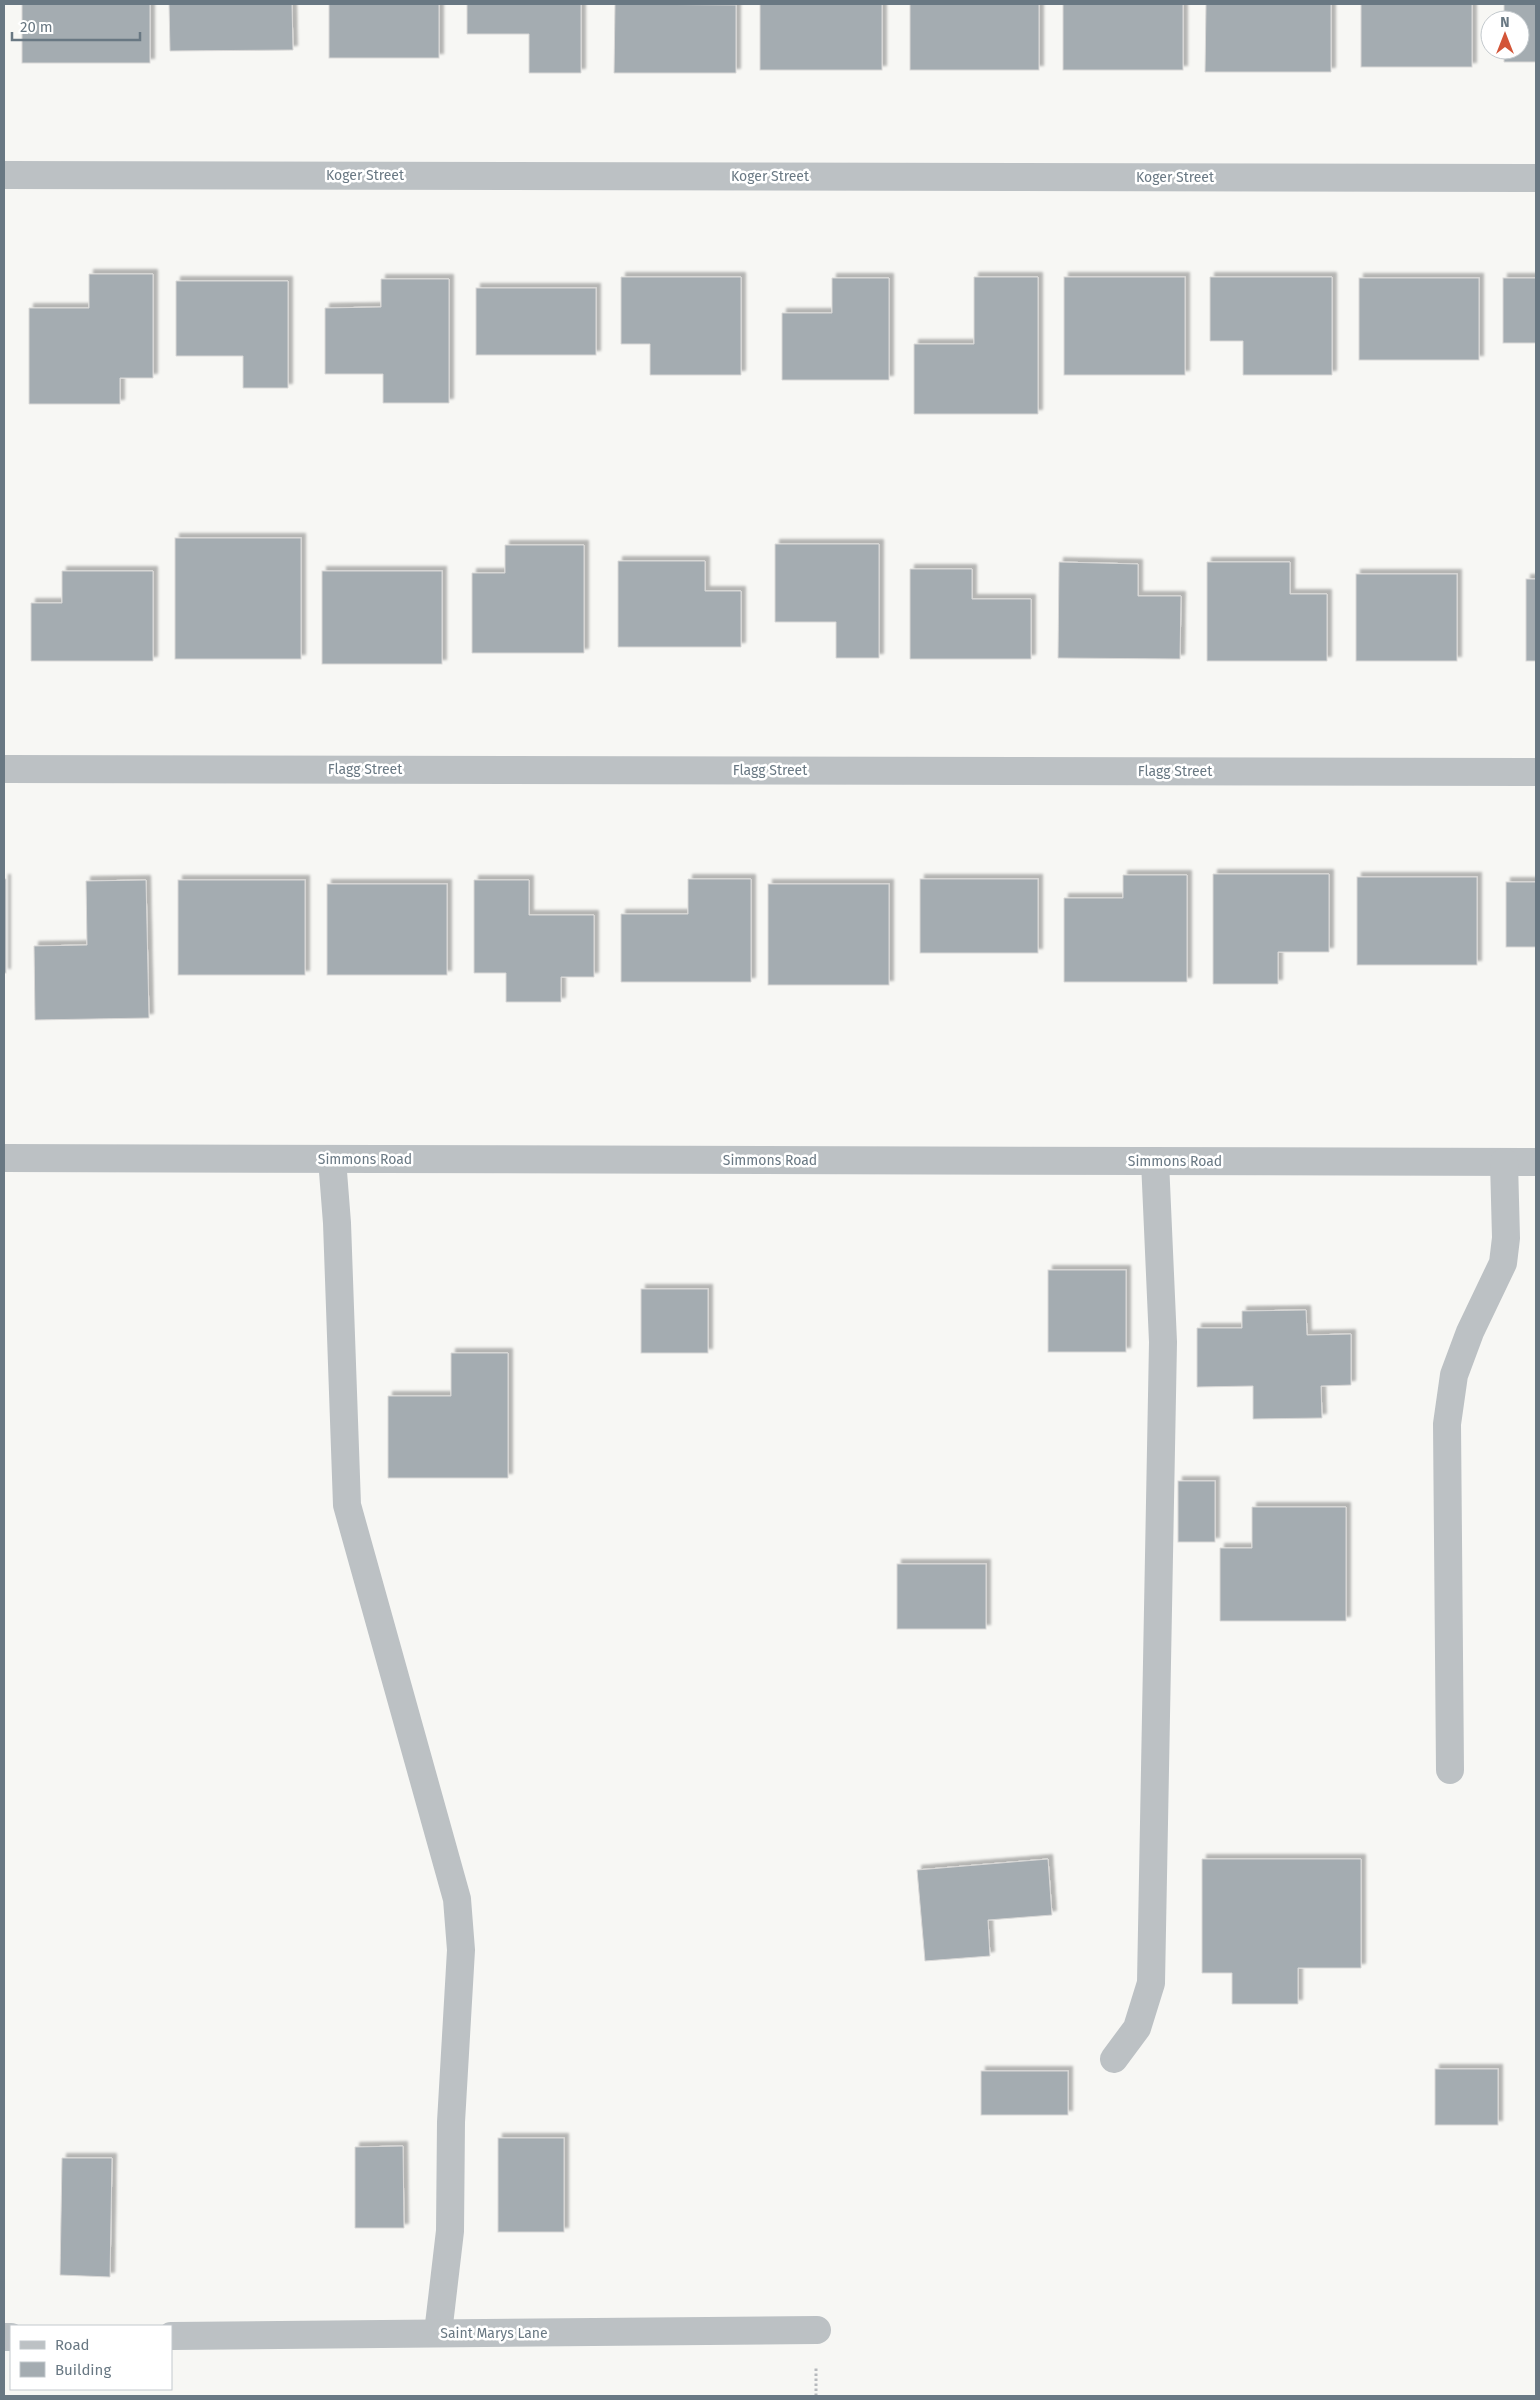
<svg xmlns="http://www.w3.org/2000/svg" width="1540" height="2400" viewBox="0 0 1540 2400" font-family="'Fira Sans',sans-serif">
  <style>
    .building { fill: #a4acb1; stroke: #d9d8d7; filter: url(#shadow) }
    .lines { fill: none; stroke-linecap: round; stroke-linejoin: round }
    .path { stroke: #b7babd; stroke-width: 3; stroke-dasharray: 2.5 2.5; stroke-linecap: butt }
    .minor { stroke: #bcc1c4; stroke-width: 28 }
    .labels { text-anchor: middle; stroke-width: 5; stroke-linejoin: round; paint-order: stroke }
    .street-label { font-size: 14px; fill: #697883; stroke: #fff }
  </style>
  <defs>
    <filter id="shadow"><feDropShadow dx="4.5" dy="-4.5" stdDeviation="1" flood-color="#0004"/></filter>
  </defs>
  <rect width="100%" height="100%" fill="#f7f7f4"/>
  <!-- building -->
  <g class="building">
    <rect x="22" y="4" width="128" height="59"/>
    <polygon points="169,4 292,4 293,50 170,51"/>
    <rect x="329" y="4" width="110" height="54"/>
    <polygon points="467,4 581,4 581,73 529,73 529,34 467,34"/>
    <polygon points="615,4 736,5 736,73 614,73"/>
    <rect x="760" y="4" width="122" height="66"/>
    <rect x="910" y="4" width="129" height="66"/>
    <rect x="1063" y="4" width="120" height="66"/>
    <polygon points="1206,4 1331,4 1331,72 1205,72"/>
    <rect x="1361" y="4" width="111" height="63"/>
    <polygon points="1504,4 1536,4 1536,62 1504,62 1504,50 1520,50 1520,20 1504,20"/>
    <polygon points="89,274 153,274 153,378 120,378 120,404 29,404 29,308 89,308"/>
    <polygon points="621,277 741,277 741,375 650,375 650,344 621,344"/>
    <polygon points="974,277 1038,277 1038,414 914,414 914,344 974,344"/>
    <rect x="1064" y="277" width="121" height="98"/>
    <polygon points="1210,277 1332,277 1332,375 1243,375 1243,341 1210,341"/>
    <polygon points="832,278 889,278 889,380 782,380 782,313 832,313"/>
    <rect x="1359" y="278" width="120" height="82"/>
    <rect x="1503" y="278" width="33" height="65"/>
    <polygon points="381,279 449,279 449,403 383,403 383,374 325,374 325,308 381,307"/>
    <polygon points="176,281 288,281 288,388 243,388 243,356 176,356"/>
    <rect x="476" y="288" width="120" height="67"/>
    <rect x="175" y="538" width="126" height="121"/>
    <polygon points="775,544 879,544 879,658 836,658 836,622 775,622"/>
    <polygon points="505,545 584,545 584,653 472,653 472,573 505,573"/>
    <polygon points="618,561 705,561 705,591 741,591 741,647 618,647"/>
    <polygon points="1059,562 1138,564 1138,596 1181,596 1180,659 1058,658"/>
    <polygon points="1207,562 1290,562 1290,594 1327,594 1327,661 1207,661"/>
    <polygon points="910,569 972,569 972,599 1031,599 1031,659 910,659"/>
    <polygon points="62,571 153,571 153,661 31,661 31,603 62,603"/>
    <rect x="322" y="571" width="120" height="93"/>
    <rect x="1356" y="574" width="101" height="87"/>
    <rect x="1526" y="579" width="10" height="82"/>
    <polygon points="1213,874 1329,874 1329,952 1278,952 1278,984 1213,984"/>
    <polygon points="1123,875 1187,875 1187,982 1064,982 1064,898 1123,898"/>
    <rect x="1357" y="877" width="120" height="88"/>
    <rect x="4" y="879" width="2" height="94"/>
    <polygon points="688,879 751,879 751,982 621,982 621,914 688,914"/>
    <rect x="920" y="879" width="118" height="74"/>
    <polygon points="146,880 149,1018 35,1020 34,946 87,945 86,881"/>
    <rect x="178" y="880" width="127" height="95"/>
    <polygon points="474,880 529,880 529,915 594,915 594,977 561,977 561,1002 506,1002 506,973 474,973"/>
    <rect x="1506" y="882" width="30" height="65"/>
    <rect x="327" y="884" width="120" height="91"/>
    <rect x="768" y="884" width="121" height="101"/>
    <rect x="1048" y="1270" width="78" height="82"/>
    <rect x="641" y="1289" width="67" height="64"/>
    <polygon points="1306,1310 1307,1335 1351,1334 1351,1385 1321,1386 1322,1418 1253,1419 1253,1386 1197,1387 1197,1328 1242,1328 1242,1311"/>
    <polygon points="451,1353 508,1353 508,1478 388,1478 388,1396 451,1396"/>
    <rect x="1178" y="1481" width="37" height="61"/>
    <polygon points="1252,1507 1346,1507 1346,1621 1220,1621 1220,1548 1252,1548"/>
    <rect x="897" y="1564" width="89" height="65"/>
    <polygon points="1048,1859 1052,1915 988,1920 990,1956 925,1961 917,1870"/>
    <polygon points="1202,1859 1361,1859 1361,1968 1298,1968 1298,2004 1232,2004 1232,1973 1202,1973"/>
    <rect x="1435" y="2069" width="63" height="56"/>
    <rect x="981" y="2071" width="87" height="44"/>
    <rect x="498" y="2138" width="66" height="94"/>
    <polygon points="403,2146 404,2228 355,2228 355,2147"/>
    <polygon points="62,2158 112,2158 110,2277 60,2275"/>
  </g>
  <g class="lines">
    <!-- path -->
    <polyline class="path" points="816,2396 816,2366"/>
    <!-- minor -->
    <g class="minor">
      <polyline points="4,175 1536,178"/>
      <polyline points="4,769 1536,772"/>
      <polyline points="4,1158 1536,1162"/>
      <polyline points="332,1159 337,1223 347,1505 457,1899 461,1950 451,2122 450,2231 438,2333"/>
      <polyline points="1450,1770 1447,1424 1454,1375 1470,1332 1503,1263 1506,1238 1504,1162"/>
      <polyline points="1114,2059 1137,2028 1151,1983 1163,1342 1155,1161"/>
      <polyline points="171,2336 817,2330"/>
      <polyline points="4,2337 11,2337"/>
    </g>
  </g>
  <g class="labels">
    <!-- street labels -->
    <g class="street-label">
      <text x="365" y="180">Koger Street</text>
      <text x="770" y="181">Koger Street</text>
      <text x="1175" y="182">Koger Street</text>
      <text x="365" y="774">Flagg Street</text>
      <text x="770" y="775">Flagg Street</text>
      <text x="1175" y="776">Flagg Street</text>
      <text x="365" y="1164">Simmons Road</text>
      <text x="770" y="1165">Simmons Road</text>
      <text x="1175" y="1166">Simmons Road</text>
      <text x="494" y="2338">Saint Marys Lane</text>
    </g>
  </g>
  <!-- border -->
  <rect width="1540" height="2400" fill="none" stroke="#697883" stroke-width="10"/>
  <!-- legend -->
  <rect x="10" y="2325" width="162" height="65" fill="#ffffff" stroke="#c3c9cd"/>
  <rect x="20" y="2341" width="25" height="8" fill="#bcc1c4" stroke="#c3c9cd"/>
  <text x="55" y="2350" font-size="15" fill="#697883">Road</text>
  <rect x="20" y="2362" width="25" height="15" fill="#a4acb1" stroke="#c3c9cd"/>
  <text x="55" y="2375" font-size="15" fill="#697883">Building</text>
  <!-- north arrow -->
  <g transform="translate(1505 35)"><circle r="24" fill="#ffffff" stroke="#c3c9cd"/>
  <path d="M0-4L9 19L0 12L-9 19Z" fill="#d35538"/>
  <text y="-8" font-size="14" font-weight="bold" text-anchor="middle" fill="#697883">N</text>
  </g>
  <!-- scale -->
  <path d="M12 32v8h128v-8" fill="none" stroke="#697883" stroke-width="2.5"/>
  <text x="20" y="32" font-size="15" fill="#697883" stroke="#ffffff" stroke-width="4" paint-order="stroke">20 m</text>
</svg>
